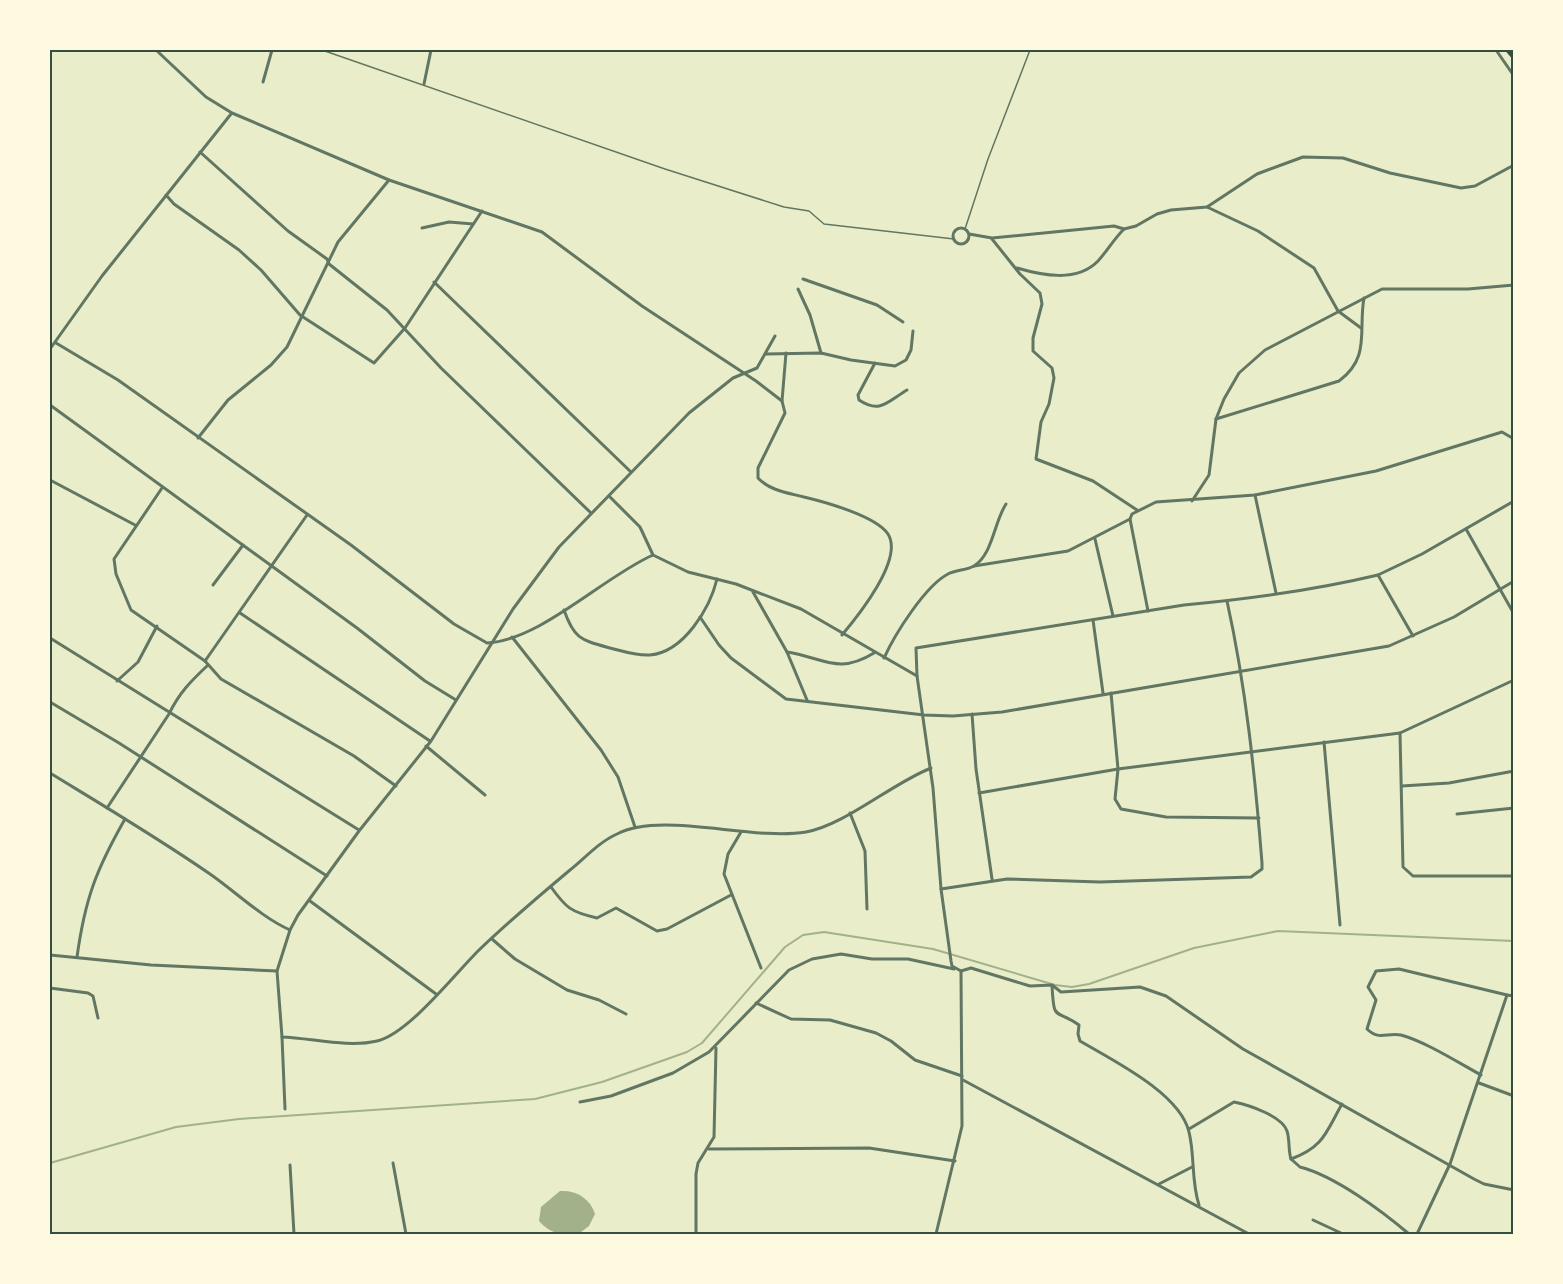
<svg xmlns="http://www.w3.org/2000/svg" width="1563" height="1284" viewBox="0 0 1563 1284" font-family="Arial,sans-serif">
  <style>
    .water { fill: #a3b18a }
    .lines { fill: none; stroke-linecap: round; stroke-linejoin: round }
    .stream { stroke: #a3b18a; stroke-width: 2 }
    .service { stroke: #617663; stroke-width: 1.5 }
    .minor { stroke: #617663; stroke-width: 3 }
    .trunk { stroke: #344e41; stroke-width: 5 }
    .neatline { fill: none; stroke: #344e41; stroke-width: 2 }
  </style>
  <rect width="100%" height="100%" fill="#e9edc9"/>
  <!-- water -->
  <path class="water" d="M560 1191C576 1190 590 1198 595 1214L589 1226 581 1232C563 1237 551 1234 539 1221L541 1207Z"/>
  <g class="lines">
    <!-- stream -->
    <polyline class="stream" points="50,1163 176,1127 239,1119 535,1099 602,1082 687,1052 702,1043 785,947 803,935 824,932 933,949 1055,985 1072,987 1089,984 1194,948 1278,931 1514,941"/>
    <!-- service -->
    <g class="service">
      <polyline points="322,50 665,169 784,207 809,211 824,224 954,239"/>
      <polyline points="965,229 988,159 1030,50"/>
    </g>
    <!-- minor -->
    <g class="minor">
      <path d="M156 50 206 97 232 113 389 180 542 232 642 306 756 381 782 401 785 413 758 468V478C770 491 789 493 804 497 825 502 876 516 888 534 904 559 858 616 842 635"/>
      <polyline points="1496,50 1514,76"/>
      <polyline points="263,82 272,50"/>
      <polyline points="424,84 431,50"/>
      <polyline points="200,152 288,231 327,259 329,264 387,310 441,368 591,513"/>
      <polyline points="166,195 174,204 239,250 261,270 300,315 374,363 405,328 482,211"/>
      <polyline points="1207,207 1258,231 1314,268 1338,311 1361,328"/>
      <polyline points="422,228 449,222 473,224"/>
      <circle cx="961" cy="236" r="8"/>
      <polyline points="969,234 992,238 1114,226 1124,229 1136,226 1157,214 1171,210 1207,207 1257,174 1303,157 1343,158 1390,173 1461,188 1475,186 1514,165"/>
      <polyline points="992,239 1020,274 1040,293 1042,304 1033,338 1033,351 1052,368 1054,378 1049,404 1041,422 1036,459 1093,481 1137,510"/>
      <path d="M1017 268C1041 275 1077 283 1098 261 1107 251 1114 239 1124 229"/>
      <polyline points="803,279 877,305 903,322"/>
      <polyline points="434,282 631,472"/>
      <polyline points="798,289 810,315 821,353"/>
      <path d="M56 343 118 380 351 545 454 624 487 643C541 640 603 577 653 555"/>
      <polyline points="50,349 102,276 231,114"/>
      <polyline points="766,354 821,353 851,360 895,366 906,360 911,350 913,331"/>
      <path d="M875 363 858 395 859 400C880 414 887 402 907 390"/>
      <polyline points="782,401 786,353"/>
      <polyline points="50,405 357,628 425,681 456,700"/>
      <path d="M1216 419 1339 381C1371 357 1358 331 1364 298"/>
      <polyline points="198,438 228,400 271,365 287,347 338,242 389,180"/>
      <polyline points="50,480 135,525"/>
      <polyline points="162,488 114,559 116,574 131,610 205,661 221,679 354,756 396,786"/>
      <polyline points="1255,495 1276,593"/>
      <polyline points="609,496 640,527 653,555 688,572 736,584 801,609 917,676"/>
      <polyline points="1192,501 1209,475 1216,419 1224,399 1239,373 1265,350 1382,289 1468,289 1514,285"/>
      <polyline points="1130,519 1148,611"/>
      <polyline points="1466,529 1514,614"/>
      <polyline points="1095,539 1113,616"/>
      <polyline points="974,566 1068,551 1130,519 1132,514 1156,502 1255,495 1376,471 1502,432 1514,439"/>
      <polyline points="1378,575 1422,554 1514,501"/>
      <polyline points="213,585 243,545"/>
      <polyline points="753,592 787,652 807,700"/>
      <path d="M564 610C574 639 581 640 610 648 622 651 637 656 650 655 684 652 710 608 717 579"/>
      <polyline points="240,613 430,741"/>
      <polyline points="700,617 719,645 731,658 786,699 924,715 953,716 1002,712 1389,646 1454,617 1514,581"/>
      <polyline points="1093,620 1103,693"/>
      <polyline points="512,637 601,750 618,777 635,827"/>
      <polyline points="50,638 359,830"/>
      <path d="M787 652C825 658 838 675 874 653"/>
      <path d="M884 658C895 634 925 586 948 574 956 570 967 570 974 566 993 554 994 522 1006 504"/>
      <polyline points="205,661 307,515"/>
      <polyline points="117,681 138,662 157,626"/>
      <polyline points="1111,693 1118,769 1115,799 1121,809 1166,817 1259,818"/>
      <polyline points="50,702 119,743 327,876"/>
      <polyline points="972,714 976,769 992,879"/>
      <polyline points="1400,733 1403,867 1413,876 1514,876"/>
      <polyline points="1324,742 1340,925"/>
      <polyline points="426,746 485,795"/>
      <path d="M50 773C104 806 158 838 210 874 236 892 261 917 290 930"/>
      <polyline points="1402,786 1449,783 1514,771"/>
      <polyline points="979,793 1118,769 1400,733 1514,680"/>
      <path d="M107 808 169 714C179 693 191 681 207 666"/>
      <polyline points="850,813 865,851 867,909"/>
      <polyline points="1457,814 1514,808"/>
      <polyline points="741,832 728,854 724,874 761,968"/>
      <path d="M551 887C566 908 571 912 597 918L616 908 657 931 667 929 731 895"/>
      <path d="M941 889 1007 879 1100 882 1251 877 1262 869V863C1255 775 1246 687 1227 601"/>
      <polyline points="310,901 436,994"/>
      <polyline points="492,939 515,959 567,990 599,1000 626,1014"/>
      <path d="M50 955 151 965 277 971 282 1037C312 1038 347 1048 377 1041 408 1034 454 975 478 951 507 923 539 896 570 870 585 858 599 842 617 834 662 811 751 841 806 832 845 825 891 784 931 768"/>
      <path d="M77 957C85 899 96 870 125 819"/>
      <polyline points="277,971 290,930 298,915 359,831 431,741 513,609 559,547 689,413 733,378 757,368 775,336"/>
      <polyline points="961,971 971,968 1030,986 1052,985 1061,992 1140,987 1166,996 1243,1049 1474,1179 1484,1184 1514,1190"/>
      <path d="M1052 986C1054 1023 1055 1008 1079 1025L1078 1034 1080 1041C1112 1060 1180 1093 1189 1132 1195 1156 1191 1181 1199 1205"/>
      <polyline points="50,988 88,993 93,996 98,1018"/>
      <polyline points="756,1003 791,1019 830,1020 876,1033 891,1041 915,1060 962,1076"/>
      <polyline points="282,1037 285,1109"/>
      <path d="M1481 1075C1459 1063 1424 1041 1401 1035 1387 1032 1379 1041 1367 1029L1376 1000 1368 987 1376 971 1399 969 1507 995"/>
      <polyline points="963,1080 1249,1234"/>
      <polyline points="1479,1083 1514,1096"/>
      <polyline points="580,1102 611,1096 673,1073 709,1052 789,970 812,959 841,954 872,959 908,959 954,969"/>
      <path d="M1189 1129 1234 1102C1249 1105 1282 1116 1287 1131 1290 1140 1288 1150 1291 1159L1300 1167C1335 1176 1382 1211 1409 1234"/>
      <polyline points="709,1149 869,1148 955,1161"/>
      <path d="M1291 1159C1324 1147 1326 1132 1342 1104"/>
      <polyline points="393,1163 406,1234"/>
      <polyline points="290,1165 294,1234"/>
      <polyline points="1159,1184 1192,1167"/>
      <polyline points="1313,1220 1343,1234"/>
      <polyline points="696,1234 696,1174 698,1163 714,1137 716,1048"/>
      <path d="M936 1234 962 1126 961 971 952 966 951 961 941 889 933 788 917 676 916 648 1184 605C1249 599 1315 590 1378 575L1413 636"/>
      <polyline points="1417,1234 1450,1164 1507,995 1514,996"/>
    </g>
    <!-- trunk -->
    <polyline class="trunk" points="1508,50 1514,57"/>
  </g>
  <!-- border -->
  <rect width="1563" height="1284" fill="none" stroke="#fefae0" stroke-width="102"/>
  <rect x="51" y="51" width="1461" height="1182" class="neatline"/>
</svg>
